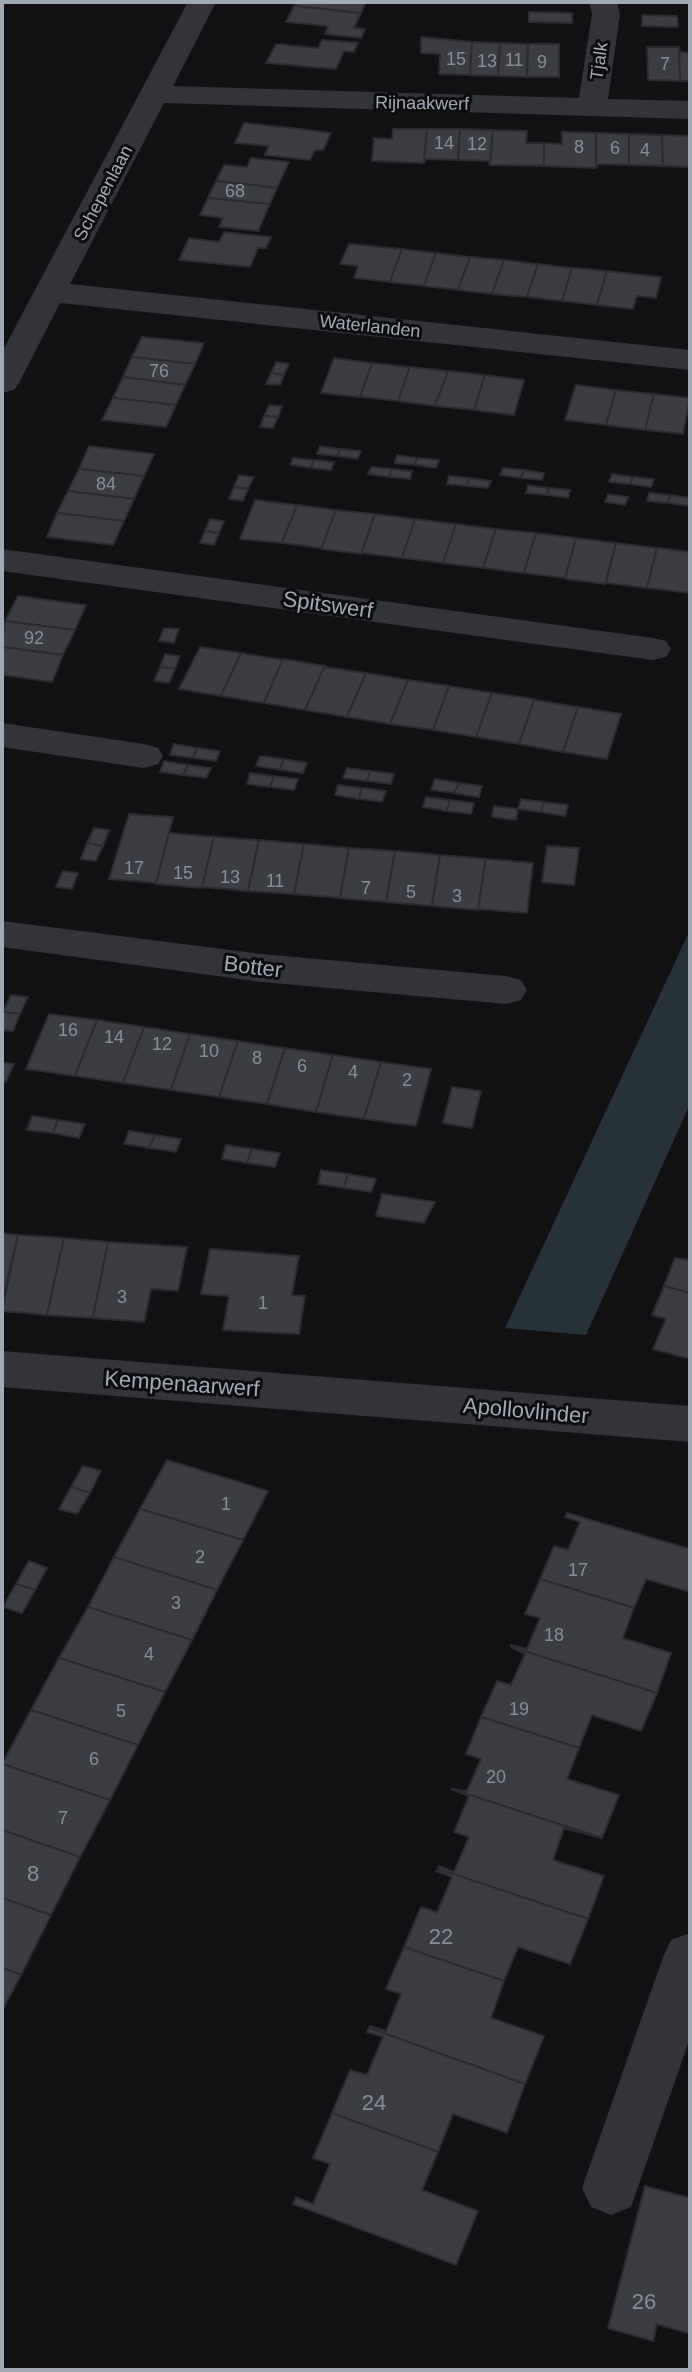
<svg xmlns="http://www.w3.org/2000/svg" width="692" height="2372" viewBox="0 0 692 2372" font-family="Helvetica,sans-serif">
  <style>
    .water { fill: #273238 }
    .building { fill: #3c3d42; stroke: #2c2c30; stroke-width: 2 }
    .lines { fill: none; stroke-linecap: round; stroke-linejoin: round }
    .minor { fill: #323439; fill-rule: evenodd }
    .labels { text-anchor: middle; stroke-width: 6; stroke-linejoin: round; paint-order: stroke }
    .number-label { font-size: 18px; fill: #888e99 }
    .far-street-label { font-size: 18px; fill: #a2a9b6; stroke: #0d0d0f }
    .street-label { font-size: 22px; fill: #a2a9b6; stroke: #0d0d0f }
    .near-number-label { font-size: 22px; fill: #888e99 }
  </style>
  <rect width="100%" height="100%" fill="#121214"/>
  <!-- water -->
  <polygon class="water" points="690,930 690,1104 586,1335 505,1328"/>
  <!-- building -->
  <g class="building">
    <polygon points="296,2 366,2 361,13 294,6"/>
    <polygon points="294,6 361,13 354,28 365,29 361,38 325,34 328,26 286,22"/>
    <polygon points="529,12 572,13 572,23 529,22"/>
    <polygon points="642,15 677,16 678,27 642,26"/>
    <polygon points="421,37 472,42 470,75 439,74 440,54 421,53"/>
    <polygon points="322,40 358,43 354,52 344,51 336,69 266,63 276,44 318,48"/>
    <polygon points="472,42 500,43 498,76 470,75"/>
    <polygon points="500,43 528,44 527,77 498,76"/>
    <polygon points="528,44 559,44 559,77 527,77"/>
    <polygon points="647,47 679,47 680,81 648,80"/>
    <polygon points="679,47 680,52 690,53 690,81 680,81"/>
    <polygon points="244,123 301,129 331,133 323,150 315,150 310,160 265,155 269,146 235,143"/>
    <polygon points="393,129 427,129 424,163 372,161 374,138 392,139"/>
    <polygon points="427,129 460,129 458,160 426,159 424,163"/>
    <polygon points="460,129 493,130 490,165 489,161 458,160"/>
    <polygon points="493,130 527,131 526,143 544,143 544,166 490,165"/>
    <polygon points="562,132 596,133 596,168 544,166 544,143 562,144"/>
    <polygon points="596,133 629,134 629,165 598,164 596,168"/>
    <polygon points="629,134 662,135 663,166 629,165"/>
    <polygon points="662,135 690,136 690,167 663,166"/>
    <polygon points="251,158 289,162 277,188 216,181 224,165 247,167"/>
    <polygon points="216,181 277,188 270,204 208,198"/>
    <polygon points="208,198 270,204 258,231 219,227 223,218 200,215"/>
    <polygon points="224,232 271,237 266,248 258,248 250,267 179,260 189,238 219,242"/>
    <polygon points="349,244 402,249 390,282 354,278 358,266 340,264"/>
    <polygon points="402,249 436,253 424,286 390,282"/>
    <polygon points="436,253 470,257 458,290 424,286"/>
    <polygon points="470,257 504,260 492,294 458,290"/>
    <polygon points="504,260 538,264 527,297 492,294"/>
    <polygon points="538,264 572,268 562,301 527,297"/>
    <polygon points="572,268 607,271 597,305 562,301"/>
    <polygon points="607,271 661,277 656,298 637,296 633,309 597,305"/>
    <polygon points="142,337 204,343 195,364 132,357"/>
    <polygon points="132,357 195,364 185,385 123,377"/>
    <polygon points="334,358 372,363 360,397 321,393"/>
    <polygon points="276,362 289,364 284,375 271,373"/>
    <polygon points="372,363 410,367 398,401 360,397"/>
    <polygon points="410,367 448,371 435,406 398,401"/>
    <polygon points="448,371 485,375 474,410 435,406"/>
    <polygon points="271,373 284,375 280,385 266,384"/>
    <polygon points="485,375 524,380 514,415 474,410"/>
    <polygon points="123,377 185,385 176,405 113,398"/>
    <polygon points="576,385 616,390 606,425 565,420"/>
    <polygon points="616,390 654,394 645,430 606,425"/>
    <polygon points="654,394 690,398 683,434 645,430"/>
    <polygon points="113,398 176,405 166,427 102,420"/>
    <polygon points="269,405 282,406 278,417 264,416"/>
    <polygon points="264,416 278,417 273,428 260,427"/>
    <polygon points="89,446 154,454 144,476 79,469"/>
    <polygon points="320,446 340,449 337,456 317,454"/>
    <polygon points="340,449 361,451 357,459 337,456"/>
    <polygon points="397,455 417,458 415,465 395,463"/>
    <polygon points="293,458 314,460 311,468 291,465"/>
    <polygon points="417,458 439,460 436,468 415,465"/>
    <polygon points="314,460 334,462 331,470 311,468"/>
    <polygon points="372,467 392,469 389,477 368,474"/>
    <polygon points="503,468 524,470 521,478 500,475"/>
    <polygon points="79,469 144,476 134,499 68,491"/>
    <polygon points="392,469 412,471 410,479 389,477"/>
    <polygon points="524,470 544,473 542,480 521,478"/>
    <polygon points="612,474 633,477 630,484 609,482"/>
    <polygon points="239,475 254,477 248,489 234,487"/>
    <polygon points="449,476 470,478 467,486 447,484"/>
    <polygon points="633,477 654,479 651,487 630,484"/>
    <polygon points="470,478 491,481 488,488 467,486"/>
    <polygon points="528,485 549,488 547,495 526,493"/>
    <polygon points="234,487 248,489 243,501 229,499"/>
    <polygon points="549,488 570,490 568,498 547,495"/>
    <polygon points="68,491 134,499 124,521 57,513"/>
    <polygon points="649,493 670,495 668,503 647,501"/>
    <polygon points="608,494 628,497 625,505 605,502"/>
    <polygon points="670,495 690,498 689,506 668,503"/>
    <polygon points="255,500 297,505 282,543 240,539"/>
    <polygon points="297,505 336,510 322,548 282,543"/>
    <polygon points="336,510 375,514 361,554 321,549"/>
    <polygon points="57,513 124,521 113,545 47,537"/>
    <polygon points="375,514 415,519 402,558 362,553"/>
    <polygon points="210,519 224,521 219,533 205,531"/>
    <polygon points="415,519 456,524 443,563 402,558"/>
    <polygon points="456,524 496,529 483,568 443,563"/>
    <polygon points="496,529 536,533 524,573 483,568"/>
    <polygon points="205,531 219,533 214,545 200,543"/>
    <polygon points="536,533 576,538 565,578 524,573"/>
    <polygon points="576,538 616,543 605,584 565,579"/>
    <polygon points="616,543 657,548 647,588 606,583"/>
    <polygon points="657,548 690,552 690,593 647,588"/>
    <polygon points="18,596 86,605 75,630 5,621"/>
    <polygon points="5,621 75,630 63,655 2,647"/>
    <polygon points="164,628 179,629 174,643 159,641"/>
    <polygon points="2,647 63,655 52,682 2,675"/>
    <polygon points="200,647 241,653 221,696 179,689"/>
    <polygon points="241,653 283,660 264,703 221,696"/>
    <polygon points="165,654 180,656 175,669 160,667"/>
    <polygon points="283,659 325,666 305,710 264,703"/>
    <polygon points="160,667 175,669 169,683 154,681"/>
    <polygon points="324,667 366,673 347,717 305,710"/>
    <polygon points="366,673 408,680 390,724 347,717"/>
    <polygon points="408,680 449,686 433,730 390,724"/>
    <polygon points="449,686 492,693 476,737 433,730"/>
    <polygon points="492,693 535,699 519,744 476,737"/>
    <polygon points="534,700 578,707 563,752 519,744"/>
    <polygon points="578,707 621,714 607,759 563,752"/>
    <polygon points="174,744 197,748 193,758 170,755"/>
    <polygon points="197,748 220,751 216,761 193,758"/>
    <polygon points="260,756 284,759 280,770 256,766"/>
    <polygon points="284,759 307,763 303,773 280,770"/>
    <polygon points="164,761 188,765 183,775 160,772"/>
    <polygon points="188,765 211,768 206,778 183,775"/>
    <polygon points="347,768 371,771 367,781 343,778"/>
    <polygon points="371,771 394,774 391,784 367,781"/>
    <polygon points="250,773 274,776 270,787 247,784"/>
    <polygon points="274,776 298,779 294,790 270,787"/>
    <polygon points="435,779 459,783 454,793 431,790"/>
    <polygon points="459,783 482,786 479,797 454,793"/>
    <polygon points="338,785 362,788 359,799 335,795"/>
    <polygon points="362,788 386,791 382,802 359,799"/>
    <polygon points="426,797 450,800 447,811 423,807"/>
    <polygon points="521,799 544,802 541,812 518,809"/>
    <polygon points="450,800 474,803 471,814 447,811"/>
    <polygon points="544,802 568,805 565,816 541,812"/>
    <polygon points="494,806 518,809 516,820 492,817"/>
    <polygon points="129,814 173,817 156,883 109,879"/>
    <polygon points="94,828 109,830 103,846 87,843"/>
    <polygon points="169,833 214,837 202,888 156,884"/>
    <polygon points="214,837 259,840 248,891 202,887"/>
    <polygon points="259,840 304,844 294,894 248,891"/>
    <polygon points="87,843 103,846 96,861 81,859"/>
    <polygon points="304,844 349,848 340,898 294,894"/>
    <polygon points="547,846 579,848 574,885 542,882"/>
    <polygon points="349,848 395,851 386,902 340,898"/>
    <polygon points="395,851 440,855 432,906 386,902"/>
    <polygon points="440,855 486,859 478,910 432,906"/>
    <polygon points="486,859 533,863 527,913 478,909"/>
    <polygon points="63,871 78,873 72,889 56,887"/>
    <polygon points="11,995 28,997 20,1014 3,1012"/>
    <polygon points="3,1012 20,1014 13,1031 2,1030"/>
    <polygon points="49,1014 97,1020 75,1076 26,1069"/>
    <polygon points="97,1020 144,1027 123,1083 75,1076"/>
    <polygon points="144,1027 190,1034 171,1090 123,1083"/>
    <polygon points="190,1034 238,1041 219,1097 171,1090"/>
    <polygon points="238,1041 285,1048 267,1104 219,1097"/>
    <polygon points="285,1048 333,1055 316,1112 267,1104"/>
    <polygon points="333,1055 381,1062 364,1119 316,1112"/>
    <polygon points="2,1062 14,1064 6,1082 2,1081"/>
    <polygon points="381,1062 431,1069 416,1126 364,1119"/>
    <polygon points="452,1087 481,1091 472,1128 443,1123"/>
    <polygon points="32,1116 58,1120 53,1133 27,1130"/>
    <polygon points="58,1120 85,1124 79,1138 53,1133"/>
    <polygon points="129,1131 155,1135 149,1148 124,1144"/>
    <polygon points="155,1135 181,1139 176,1152 149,1148"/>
    <polygon points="226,1145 252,1149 247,1163 222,1159"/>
    <polygon points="252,1149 280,1153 275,1167 247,1163"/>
    <polygon points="321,1170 348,1174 344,1188 318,1184"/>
    <polygon points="348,1174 376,1179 371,1192 344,1188"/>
    <polygon points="382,1194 435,1202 424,1223 376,1216"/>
    <polygon points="2,1233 18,1235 2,1302"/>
    <polygon points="18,1235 64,1238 47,1315 2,1311"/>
    <polygon points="64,1238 108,1242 93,1318 47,1315"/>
    <polygon points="108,1242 187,1247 178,1291 151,1289 144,1322 93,1318"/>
    <polygon points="210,1249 299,1256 292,1295 305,1296 299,1334 223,1330 229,1296 201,1294"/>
    <polygon points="675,1258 690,1260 690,1293 664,1286"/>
    <polygon points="664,1286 690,1293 690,1359 653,1349 666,1319 652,1315"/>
    <polygon points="167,1460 268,1491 243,1540 140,1509"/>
    <polygon points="83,1466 101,1471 90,1493 71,1487"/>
    <polygon points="71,1487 90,1493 77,1514 59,1509"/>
    <polygon points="140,1509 243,1540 217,1590 114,1557"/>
    <polygon points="567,1513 690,1549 690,1592 646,1579 634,1608 540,1579 554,1546 568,1550 580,1522 565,1517"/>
    <polygon points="114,1557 217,1590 192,1640 88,1607"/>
    <polygon points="29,1561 47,1568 35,1590 16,1584"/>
    <polygon points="540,1579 634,1608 623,1638 671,1653 657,1693 511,1647 511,1645 527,1649 540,1618 525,1614"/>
    <polygon points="16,1584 35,1590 22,1613 3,1607"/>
    <polygon points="88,1607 192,1640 165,1692 59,1658"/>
    <polygon points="511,1647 657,1693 641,1731 592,1715 579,1748 481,1717 497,1681 511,1685 525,1654"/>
    <polygon points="59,1658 165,1692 138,1745 31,1710"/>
    <polygon points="31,1710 138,1745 110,1800 2,1764"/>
    <polygon points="481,1717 579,1748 567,1779 619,1795 602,1838 451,1789 467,1791 481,1759 466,1754"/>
    <polygon points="2,1764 110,1800 80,1857 2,1830"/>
    <polygon points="451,1789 602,1838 564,1828 553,1860 604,1876 588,1919 438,1869 439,1866 454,1872 469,1837 454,1832 469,1796"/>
    <polygon points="2,1830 80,1857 51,1915 2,1898"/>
    <polygon points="438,1869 588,1919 570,1964 518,1947 504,1981 404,1947 421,1907 437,1912 452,1877 436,1871"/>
    <polygon points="2,1898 51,1915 21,1975 2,1968"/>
    <polygon points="404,1947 504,1981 491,2018 544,2036 525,2084 369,2028 370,2026 386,2031 401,1994 386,1989"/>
    <polygon points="2,1968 21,1975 2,2011"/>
    <polygon points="369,2028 525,2084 507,2133 453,2114 438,2152 332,2113 350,2070 367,2075 383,2037 367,2032"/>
    <polygon points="332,2113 438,2152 422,2190 478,2211 456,2265 293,2204 296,2197 313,2204 330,2164 313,2158"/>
    <polygon points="645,2186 690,2198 690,2334 657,2324 653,2341 608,2328"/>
  </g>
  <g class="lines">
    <!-- minor -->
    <g class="minor">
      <polygon points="188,2 216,2 173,86 579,98 592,14 589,2 617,2 620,14 608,99 690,101 690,119 164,103 70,284 690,350 690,370 60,303 19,383 14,390 2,393 2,352"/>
      <polygon points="2,549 653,638 666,641 671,649 666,657 653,660 2,571"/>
      <polygon points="2,723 144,744 158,748 163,756 158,764 144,768 2,747"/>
      <polygon points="2,921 262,954 506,976 521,980 527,990 521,1000 506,1004 262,982 2,947"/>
      <polygon points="2,1351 690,1406 690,1442 2,1387"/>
      <polygon points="690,1933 690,2038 631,2207 611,2215 591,2207 582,2188 663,1957 671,1940"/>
    </g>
  </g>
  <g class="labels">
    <!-- number labels -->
    <g class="number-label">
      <text x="456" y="65">15</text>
      <text x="514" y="66">11</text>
      <text x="487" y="67">13</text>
      <text x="542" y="68">9</text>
      <text x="665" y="70">7</text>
      <text x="444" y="149">14</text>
      <text x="477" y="150">12</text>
      <text x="579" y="153">8</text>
      <text x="615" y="154">6</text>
      <text x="645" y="156">4</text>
      <text x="235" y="197">68</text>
      <text x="159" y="377">76</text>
      <text x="106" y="490">84</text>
      <text x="34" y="644">92</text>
      <text x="134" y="874">17</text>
      <text x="183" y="879">15</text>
      <text x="230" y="883">13</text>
      <text x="275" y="887">11</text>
      <text x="366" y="894">7</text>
      <text x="411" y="898">5</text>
      <text x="457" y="902">3</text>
      <text x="68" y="1036">16</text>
      <text x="114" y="1043">14</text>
      <text x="162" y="1050">12</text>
      <text x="209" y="1057">10</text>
      <text x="257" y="1064">8</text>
      <text x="302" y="1072">6</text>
      <text x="353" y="1078">4</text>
      <text x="407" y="1086">2</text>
      <text x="122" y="1303">3</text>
      <text x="263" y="1309">1</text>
      <text x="226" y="1510">1</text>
      <text x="200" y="1563">2</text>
      <text x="578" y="1576">17</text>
      <text x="176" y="1609">3</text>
      <text x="554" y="1641">18</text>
      <text x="149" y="1660">4</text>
      <text x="519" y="1715">19</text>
      <text x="121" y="1717">5</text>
      <text x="94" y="1765">6</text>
      <text x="496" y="1783">20</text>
      <text x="63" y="1824">7</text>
    </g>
    <!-- far-street labels -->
    <g class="far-street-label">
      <text transform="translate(599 61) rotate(-82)" y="6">Tjalk</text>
      <text transform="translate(422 103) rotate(1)" y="6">Rijnaakwerf</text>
      <text transform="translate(103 193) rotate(-62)" y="6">Schepenlaan</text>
      <text transform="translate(370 326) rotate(6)" y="6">Waterlanden</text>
    </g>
    <!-- street labels -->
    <g class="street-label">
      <text transform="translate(328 604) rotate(8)" y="8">Spitswerf</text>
      <text transform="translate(253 966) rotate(7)" y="8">Botter</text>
      <text transform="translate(182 1383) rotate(4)" y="8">Kempenaarwerf</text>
      <text transform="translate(526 1410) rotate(5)" y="8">Apollovlinder</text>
    </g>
    <!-- near-number labels -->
    <g class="near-number-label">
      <text x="33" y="1881">8</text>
      <text x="441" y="1944">22</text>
      <text x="374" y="2110">24</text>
      <text x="644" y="2309">26</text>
    </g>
  </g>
  <!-- border -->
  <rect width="692" height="2372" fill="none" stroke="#a2a9b6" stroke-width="8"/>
</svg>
